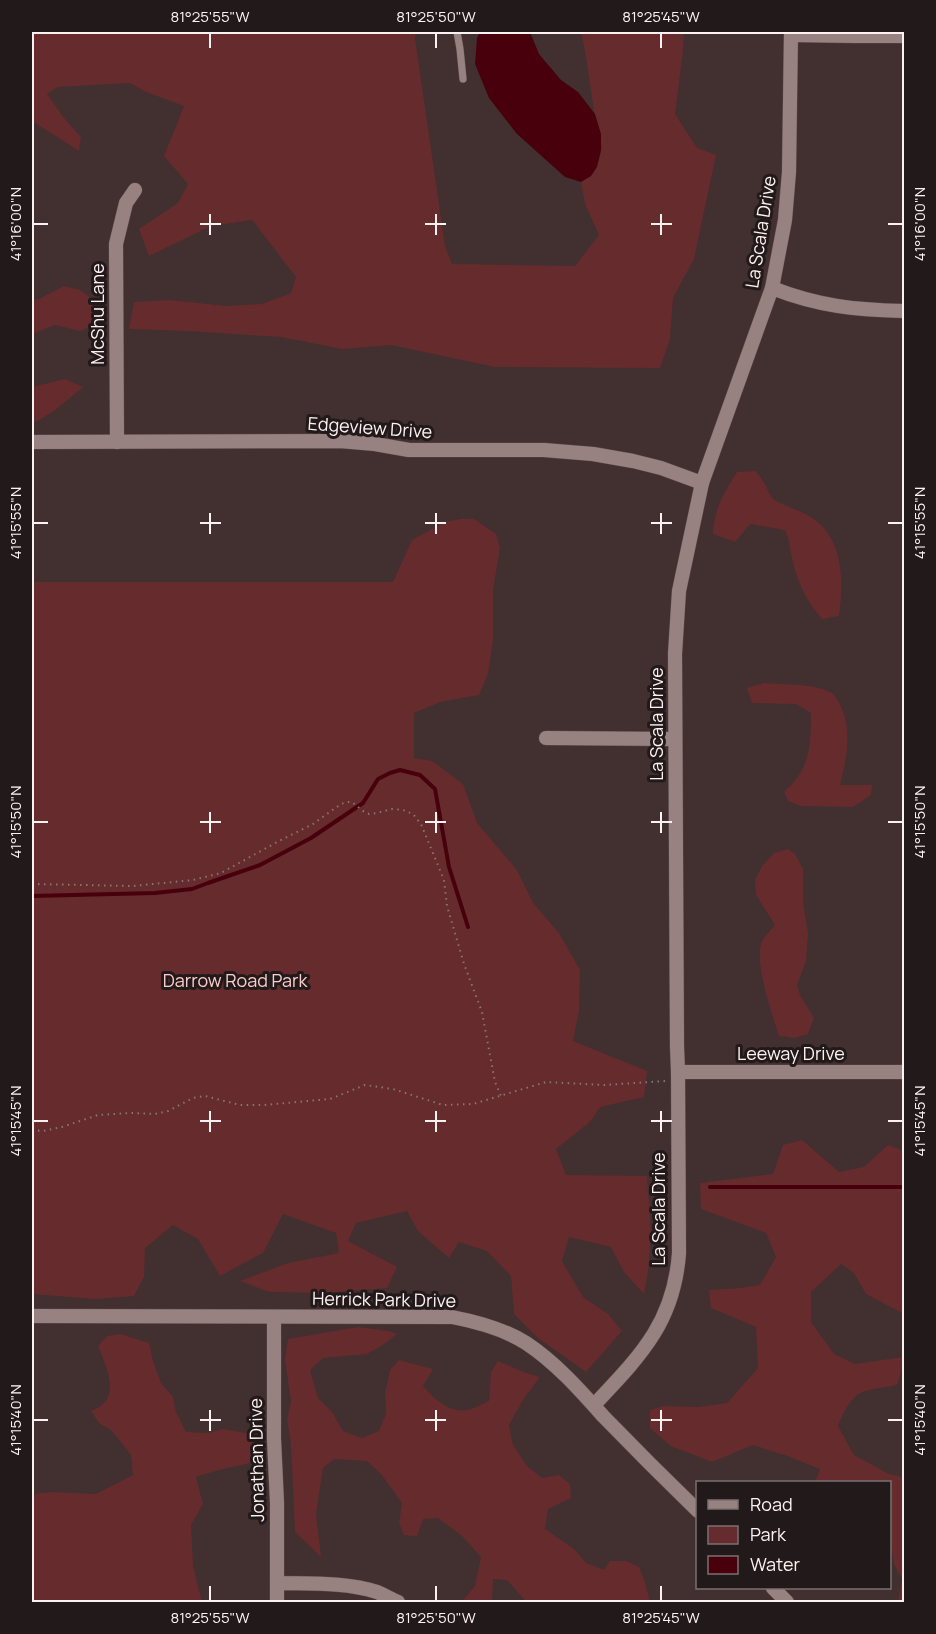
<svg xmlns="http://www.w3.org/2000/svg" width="936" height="1634" viewBox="0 0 936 1634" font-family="Manrope,sans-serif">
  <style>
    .green { fill: #662b2d }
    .water { fill: #48000c }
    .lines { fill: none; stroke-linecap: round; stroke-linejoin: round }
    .stream { stroke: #48000c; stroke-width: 4 }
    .service-casing { stroke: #5b4b4b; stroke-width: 8 }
    .minor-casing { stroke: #5b4b4b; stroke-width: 15 }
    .path { stroke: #877676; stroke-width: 2; stroke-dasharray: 1.5 4.5; stroke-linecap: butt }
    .service { stroke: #988281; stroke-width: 7 }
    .minor { stroke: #988281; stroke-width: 14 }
    .ticks { fill: none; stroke: #fef1f1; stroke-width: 2 }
    .labels { text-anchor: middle; stroke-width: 6; stroke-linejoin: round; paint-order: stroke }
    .street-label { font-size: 18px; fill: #fef1f1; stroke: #221a1a }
    .park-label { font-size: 18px; fill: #fbcccb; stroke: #221a1a }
    .neatline { fill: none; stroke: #fef1f1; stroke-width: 2 }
    .ticks-label { font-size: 15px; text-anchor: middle; fill: #fef1f1 }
  </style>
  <rect width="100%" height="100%" fill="#422f2f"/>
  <!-- green -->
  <g class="green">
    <path d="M32 32H416L415 38 445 246 452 264 575 266 599 235 585 204 581 182C593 175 598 166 601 152 603 137 597 125 594 111 590 84 587 58 581 32H684L683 51 675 114 697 148 716 155 694 259 673 298 670 339 660 368 495 367 391 345 342 349 281 337 188 331 129 329 134 302 170 300 226 306 262 304 291 293 296 277 252 220 211 226 149 256 139 229 178 203 188 184 164 156 184 106 146 92 130 83 58 87 47 94 64 118 81 137 79 151 32 121Z"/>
    <polygon points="64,286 80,290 96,302 99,324 80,331 55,325 32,334 32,300 39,299"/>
    <polygon points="65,379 83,387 54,411 36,422 32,420 32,387"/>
    <path d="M756 471C759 476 763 480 766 486 768 490 770 495 772 498 776 503 802 511 809 516 844 536 844 581 839 616L822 619C808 603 798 584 793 563 790 551 790 541 785 530L750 524 735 542 713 534C714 508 724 493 737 472Z"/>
    <polygon points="460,519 474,519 496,534 500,548 493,590 493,640 488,674 479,695 440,702 414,713 414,758 432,761 463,784 477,823 517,870 533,903 559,933 580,970 579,1010 573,1041 647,1071 644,1097 600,1107 591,1121 556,1149 566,1175 647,1176 651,1232 648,1272 644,1294 624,1272 611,1247 569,1237 562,1261 583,1297 608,1314 622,1331 586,1372 538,1338 514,1314 511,1276 487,1251 459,1242 449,1258 418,1231 407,1211 356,1223 348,1241 397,1267 387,1288 322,1293 269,1292 240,1281 288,1263 339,1253 336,1233 283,1214 263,1253 220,1276 198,1239 173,1225 145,1248 144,1277 134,1296 95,1299 32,1294 32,582 393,582 412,540 445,522"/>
    <path d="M764 683C785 685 811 683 830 692 834 694 834 695 836 698 854 723 847 758 840 785H872L871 795 853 807 801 806 788 801 784 792C810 769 811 746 811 713L796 704 752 703 747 688Z"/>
    <path d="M788 849 795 854 803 869V903L808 933 806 961 797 985 800 995 814 1018 808 1034 795 1038 779 1036C772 1014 755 966 761 944 763 937 771 930 775 925L756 895 755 880 762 866 774 853Z"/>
    <path d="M802 1140 839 1172 864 1167 888 1145 904 1151V1314L866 1294 854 1273 841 1264 811 1292V1322L834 1354 855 1364 903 1357 901 1372 897 1385C858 1392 855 1388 838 1426L854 1455 889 1474 902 1477 904 1476V1602H898L902 1579 894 1564 890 1540V1482H815L820 1469 787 1456 753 1445 712 1462 671 1446 650 1428V1410L664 1406 698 1407 727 1403 758 1368 756 1327 711 1308 709 1290 740 1288 760 1285 776 1257 766 1233 701 1209 700 1183 773 1174 783 1145Z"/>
    <path d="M358 1327 388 1331 397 1334 383 1345 367 1354 323 1358 310 1370 318 1398 332 1412 343 1431 362 1438 379 1431 386 1414 385 1393 390 1370 399 1360 433 1369 423 1386C433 1398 449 1413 467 1410 474 1409 482 1404 489 1401L491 1372 498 1361 526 1373 540 1377 523 1400 509 1425 513 1445 527 1466 542 1478 559 1475 570 1484 571 1498 548 1509 545 1529 574 1549 586 1563 604 1570 610 1561H626L639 1567 645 1582 650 1602H526L523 1598 507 1580 493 1579 492 1599 490 1602H462L475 1586 481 1557 462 1536 438 1518 423 1519 417 1536 404 1535 399 1523 402 1503 381 1474 367 1461 334 1459 323 1468 316 1514 321 1557 295 1532 291 1445 287 1419 291 1402 285 1359 288 1339Z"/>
    <path d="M120 1334 149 1343 153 1361 161 1383 173 1397 176 1412 186 1432 208 1433 223 1429 258 1435C254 1469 252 1462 223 1469 214 1471 205 1474 196 1477L203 1504 191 1525 193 1566 202 1602H32V1494L53 1492 96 1494 133 1475 131 1455 112 1431 99 1423 91 1411C95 1409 101 1407 104 1403 118 1390 104 1361 98 1346L107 1336Z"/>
  </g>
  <!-- water -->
  <polygon class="water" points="480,32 530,32 539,54 561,80 578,92 595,114 601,134 601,150 597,167 591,176 581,182 565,177 517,134 489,98 475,64 477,38"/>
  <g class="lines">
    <!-- stream -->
    <g class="stream">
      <polyline points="32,896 155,893 192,889 208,883 260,865 311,838 363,803 378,779 390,773 400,770 420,775 435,789 449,867 468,927"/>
      <polyline points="710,1187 904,1187"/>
    </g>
    <!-- service casing -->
    <g class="service-casing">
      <polyline id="service" points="457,32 460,49 463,79"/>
    </g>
    <!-- minor casing -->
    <g class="minor-casing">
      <g id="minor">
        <polyline points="792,35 856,36 904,36"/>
        <path d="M772 288C818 306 855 310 904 311"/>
        <polyline points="32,442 340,441 375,444 409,450 544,450 593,454 633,461 661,468 702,483"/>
        <polyline points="117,442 116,244 126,203 135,190"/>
        <polyline points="546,738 674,739"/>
        <polyline points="678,1072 904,1072"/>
        <path d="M32 1316 452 1317C478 1322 504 1329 526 1343 555 1362 580 1390 603 1416 634 1448 666 1480 698 1511"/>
        <polyline points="274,1317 274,1439 277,1503 277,1602"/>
        <path d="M594 1405C640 1356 674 1323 679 1253L678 1072 677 1046 675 654 679 591 702 483 772 288 785 220 789 172 791 32"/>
        <path d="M277 1583C311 1584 345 1582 377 1592 384 1595 391 1599 398 1602"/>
        <polyline points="773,1588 787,1602"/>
      </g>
    </g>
    <!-- path -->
    <g class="path">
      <polyline points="32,884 133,886 193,880 221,873 279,841 313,824 341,804 347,802 352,802 363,811 369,814 377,813 392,809 403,810 413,814 421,824 444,880 447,906 464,964 482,1012 495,1082 501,1096"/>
      <polyline points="32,1130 43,1131 62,1127 98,1115 131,1113 155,1114 168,1111 193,1098 205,1096 240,1105 264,1105 330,1099 365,1085 393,1089 443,1105 473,1104 546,1082 604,1085 666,1081"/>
    </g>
    <!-- service -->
    <use href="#service" class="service"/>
    <!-- minor -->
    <use href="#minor" class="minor"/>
  </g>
  <!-- ticks -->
  <path class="ticks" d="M210 33V48M436 33V48M661 33V48M210 214V235M436 214V235M661 214V235M33 224H48M200 224H221M425 224H446M651 224H672M888 224H903M210 513V534M436 513V534M661 513V534M33 523H48M200 523H221M425 523H446M651 523H672M888 523H903M210 812V833M436 812V833M661 812V833M33 822H48M200 822H221M425 822H446M651 822H672M888 822H903M210 1111V1132M436 1111V1132M661 1111V1132M33 1121H48M200 1121H221M425 1121H446M651 1121H672M888 1121H903M210 1410V1431M436 1410V1431M661 1410V1431M33 1420H48M200 1420H221M425 1420H446M651 1420H672M888 1420H903M210 1586V1601M436 1586V1601M661 1586V1601"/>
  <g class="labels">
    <!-- street labels -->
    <g class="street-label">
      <text transform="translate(761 232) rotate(-81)" y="6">La Scala Drive</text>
      <text transform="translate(98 314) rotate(-90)" y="6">McShu Lane</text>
      <text transform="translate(370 428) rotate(4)" y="6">Edgeview Drive</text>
      <text transform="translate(657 724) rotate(-90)" y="6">La Scala Drive</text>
      <text x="791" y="1060">Leeway Drive</text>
      <text transform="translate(659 1209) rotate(-90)" y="6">La Scala Drive</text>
      <text transform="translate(384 1300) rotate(1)" y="6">Herrick Park Drive</text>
      <text transform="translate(257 1460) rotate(-91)" y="6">Jonathan Drive</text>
    </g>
    <!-- park labels -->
    <g class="park-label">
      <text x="235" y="987">Darrow Road Park</text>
    </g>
  </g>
  <!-- border -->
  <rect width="936" height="1634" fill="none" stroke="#221a1a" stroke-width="66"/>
  <!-- legend -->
  <rect x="696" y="1481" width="195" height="108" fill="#221a1a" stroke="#7a7070" stroke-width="1.5"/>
  <rect x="708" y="1500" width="30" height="9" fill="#988281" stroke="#7a7070" stroke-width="1.5"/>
  <text x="750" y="1511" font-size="18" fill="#fef1f1">Road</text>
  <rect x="708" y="1526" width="30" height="18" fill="#662b2d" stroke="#7a7070" stroke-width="1.5"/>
  <text x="750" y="1541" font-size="18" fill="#fef1f1">Park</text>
  <rect x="708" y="1556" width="30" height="18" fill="#48000c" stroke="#7a7070" stroke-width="1.5"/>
  <text x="750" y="1571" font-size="18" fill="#fef1f1">Water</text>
  <rect x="33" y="33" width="870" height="1568" class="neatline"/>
  <g class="ticks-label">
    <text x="210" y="22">81°25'55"W</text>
    <text x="436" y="22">81°25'50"W</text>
    <text x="661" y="22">81°25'45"W</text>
    <text transform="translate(16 224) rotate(-90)" y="5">41°16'00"N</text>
    <text transform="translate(920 224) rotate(-90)" y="5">41°16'00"N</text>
    <text transform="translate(16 523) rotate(-90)" y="5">41°15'55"N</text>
    <text transform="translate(920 523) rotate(-90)" y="5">41°15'55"N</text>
    <text transform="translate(16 822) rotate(-90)" y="5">41°15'50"N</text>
    <text transform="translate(920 822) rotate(-90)" y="5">41°15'50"N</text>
    <text transform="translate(16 1121) rotate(-90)" y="5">41°15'45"N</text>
    <text transform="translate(920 1121) rotate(-90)" y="5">41°15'45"N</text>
    <text transform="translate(16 1420) rotate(-90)" y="5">41°15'40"N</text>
    <text transform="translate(920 1420) rotate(-90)" y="5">41°15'40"N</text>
    <text x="210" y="1623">81°25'55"W</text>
    <text x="436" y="1623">81°25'50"W</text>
    <text x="661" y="1623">81°25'45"W</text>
  </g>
</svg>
